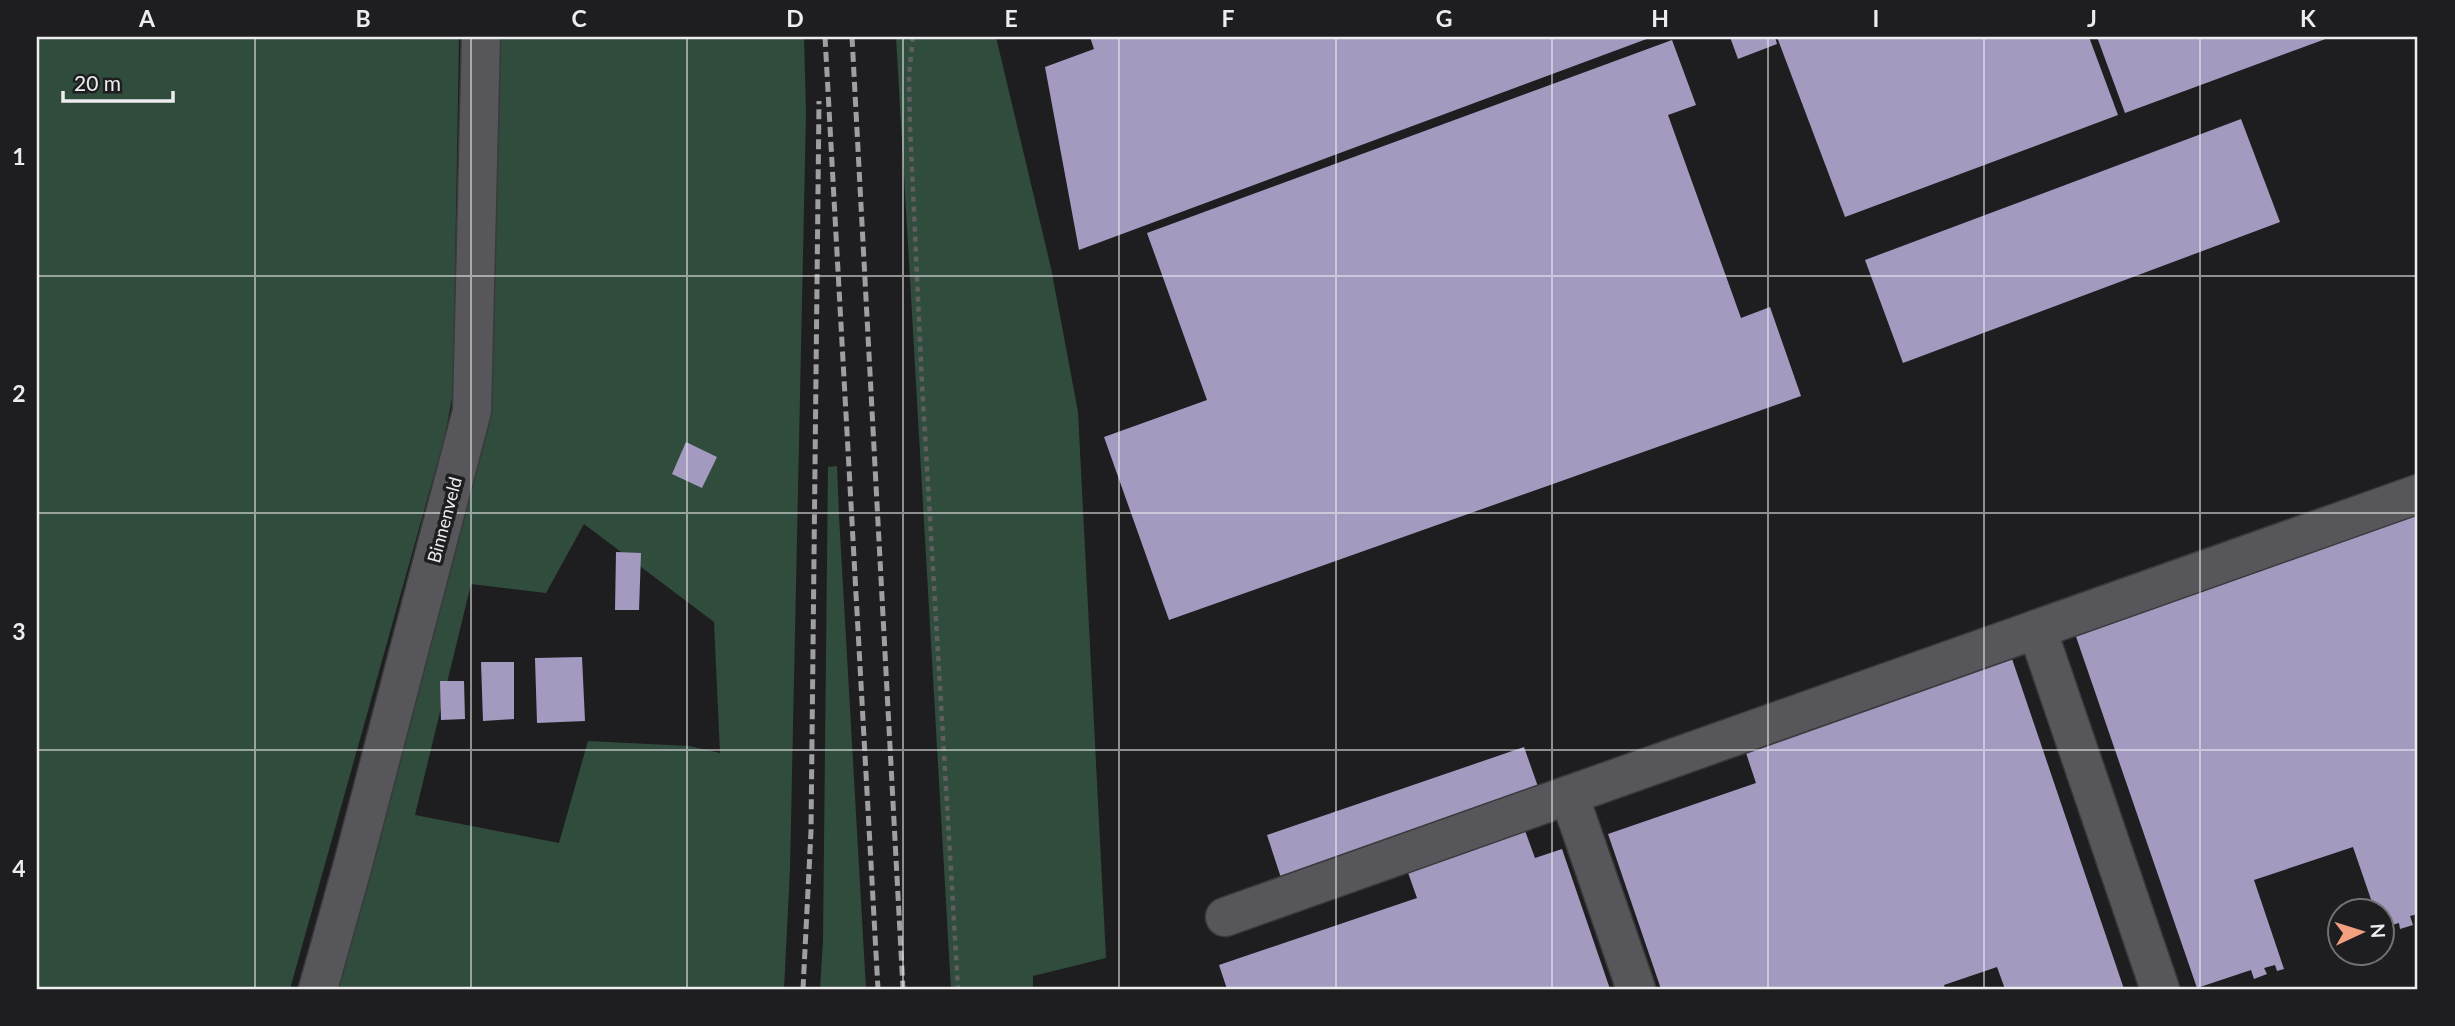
<svg xmlns="http://www.w3.org/2000/svg" width="2455" height="1026" viewBox="0 0 2455 1026" font-family="Lato,sans-serif">
  <style>
    .green { fill: #304c3d; fill-rule: evenodd }
    .building { fill: #a49ac0 }
    .lines { fill: none; stroke-linecap: round; stroke-linejoin: round }
    .minor-casing { stroke: #3a3a3d; stroke-width: 41 }
    .path { stroke: #5e5e61; stroke-width: 4.5; stroke-dasharray: 5 5; stroke-linecap: butt }
    .minor { stroke: #57565a; stroke-width: 38 }
    .rail { stroke: #9f9fa1; stroke-width: 5; stroke-dasharray: 10 5; stroke-linecap: butt }
    .grid { fill: none; stroke: #ededef; stroke-width: 2; stroke-opacity: 0.55 }
    .labels { text-anchor: middle; stroke-width: 7; stroke-linejoin: round; paint-order: stroke }
    .street-label { font-size: 18px; fill: #ededef; stroke: #1e1e21 }
    .neatline { fill: none; stroke: #ededef; stroke-width: 2.5 }
    .grid-label { font-size: 23px; text-anchor: middle; font-weight: bold; fill: #ededef }
  </style>
  <rect width="100%" height="100%" fill="#1e1e21"/>
  <!-- green -->
  <g class="green">
    <polygon points="37,37 459,37 453,392 445,436 290,989 37,989"/>
    <path d="M493 37H804L806 112 790 869 784 989H332L466 492ZM584 524 714 622 720 753 689 746 588 741 559 843 415 815 471 584 546 593Z"/>
    <polygon points="896,37 996,37 1051,268 1078,412 1106,958 1033,976 1033,989 951,989"/>
    <polygon points="837,466 839,516 866,989 820,989 823,941 828,467"/>
  </g>
  <!-- building -->
  <g class="building">
    <polygon points="1090,37 1652,37 1079,250 1045,67 1094,49"/>
    <polygon points="1730,37 1775,37 1777,44 1738,59"/>
    <polygon points="1777,37 2089,37 2118,115 1845,217"/>
    <polygon points="2097,37 2331,37 2125,113"/>
    <polygon points="1672,40 1696,105 1668,115 1741,318 1770,307 1801,396 1169,620 1104,437 1207,400 1147,233"/>
    <polygon points="2241,119 2280,222 1903,363 1865,260"/>
    <polygon points="686,442 717,457 702,488 672,474"/>
    <polygon points="2418,511 2418,914 2410,916 2413,925 2400,929 2399,923 2388,926 2390,933 2383,935 2382,911 2375,911 2353,847 2254,880 2284,969 2277,971 2275,965 2264,968 2267,974 2254,979 2251,970 2197,988 2073,628"/>
    <polygon points="616,552 641,553 639,610 615,610"/>
    <polygon points="2009,650 2124,989 2005,989 1997,967 1944,985 1945,989 1661,989 1608,834 1756,783 1742,741"/>
    <polygon points="582,657 585,721 537,723 535,658"/>
    <polygon points="481,662 514,662 514,719 483,721"/>
    <polygon points="440,681 464,681 465,719 441,720"/>
    <polygon points="1524,747 1542,798 1284,887 1267,835"/>
    <polygon points="1524,828 1535,858 1562,849 1610,989 1227,989 1219,965 1417,898 1406,867"/>
  </g>
  <g class="lines">
    <!-- minor casing -->
    <g class="minor-casing">
      <g id="minor">
        <polyline points="2037,629 2160,989"/>
        <polyline points="1569,795 1636,989"/>
        <polyline points="1225,917 2418,494"/>
        <polyline points="318,989 352,868 472,411 481,37"/>
      </g>
    </g>
    <!-- path -->
    <polyline class="path" points="913,37 909,75 910,126 922,384 958,989"/>
    <!-- minor -->
    <use href="#minor" class="minor"/>
    <!-- rail -->
    <g class="rail">
      <polyline points="825,37 878,989"/>
      <polyline points="852,37 903,989"/>
      <polyline points="803,989 811,831 819,101"/>
    </g>
  </g>
  <!-- grid -->
  <path class="grid" d="M255 37V989M471 37V989M687 37V989M903 37V989M1119 37V989M1336 37V989M1552 37V989M1768 37V989M1984 37V989M2200 37V989M37 276H2418M37 513H2418M37 750H2418"/>
  <g class="labels">
    <!-- street labels -->
    <g class="street-label">
      <text transform="translate(445 520) rotate(-75)" y="6">Binnenveld</text>
    </g>
  </g>
  <!-- border -->
  <rect width="2455" height="1026" fill="none" stroke="#1e1e21" stroke-width="77"/>
  <!-- north arrow -->
  <g transform="translate(2361 932) rotate(86)"><circle r="33" fill="#1e1e21" stroke="#717173" stroke-width="2"/>
  <path d="M0-5L12 26L0 18L-12 26Z" fill="#f2a080"/>
  <text y="-10" font-size="19" font-weight="bold" text-anchor="middle" fill="#ededef">N</text>
  </g>
  <!-- scale -->
  <path d="M63 91v10h110v-10" fill="none" stroke="#ededef" stroke-width="3.5"/>
  <text x="74" y="91" font-size="21" fill="#ededef" stroke="#1e1e21" stroke-width="5" paint-order="stroke">20 m</text>
  <rect x="38" y="38" width="2378" height="950" class="neatline"/>
  <g class="grid-label">
    <text x="147" y="27">A</text>
    <text x="363" y="27">B</text>
    <text x="579" y="27">C</text>
    <text x="795" y="27">D</text>
    <text x="1011" y="27">E</text>
    <text x="1228" y="27">F</text>
    <text x="1444" y="27">G</text>
    <text x="1660" y="27">H</text>
    <text x="1876" y="27">I</text>
    <text x="2092" y="27">J</text>
    <text x="2308" y="27">K</text>
    <text x="19" y="165">1</text>
    <text x="19" y="402">2</text>
    <text x="19" y="640">3</text>
    <text x="19" y="877">4</text>
  </g>
</svg>
